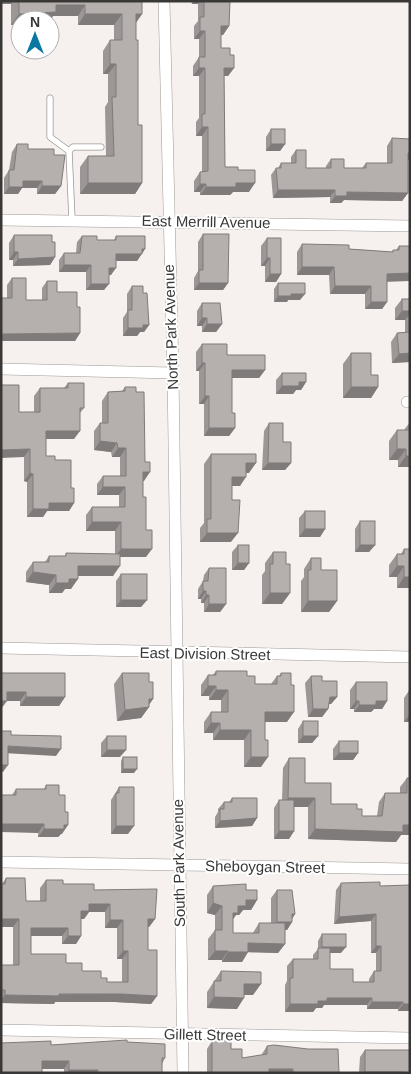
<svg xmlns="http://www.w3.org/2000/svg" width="411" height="1074" viewBox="0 0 411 1074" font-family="Arial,sans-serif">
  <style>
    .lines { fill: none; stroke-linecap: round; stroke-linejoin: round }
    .service-casing { stroke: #9e9996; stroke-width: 7 }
    .minor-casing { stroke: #9e9996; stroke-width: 12 }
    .service { stroke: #fff; stroke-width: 5.5 }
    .minor { stroke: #fff; stroke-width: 11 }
    .wall { fill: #9c9796; fill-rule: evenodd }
    .shaded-wall { fill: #7f7b7a }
    .building { fill: #b5b0ae; stroke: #7f7b7a; fill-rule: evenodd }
    .labels { text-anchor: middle; stroke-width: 4; stroke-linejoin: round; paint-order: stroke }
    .street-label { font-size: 15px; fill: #3a3837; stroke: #fff }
  </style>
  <rect width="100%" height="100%" fill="#f6f1ee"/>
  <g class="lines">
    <!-- service casing -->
    <g class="service-casing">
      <g id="service">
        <polyline points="50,98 50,137 69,151 72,220"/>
        <polyline points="69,151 73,147 101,147"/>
      </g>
    </g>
    <!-- minor casing -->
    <g class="minor-casing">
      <g id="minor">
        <polyline points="164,1 173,373 183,1073"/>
        <polyline points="1,220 410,226"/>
        <polyline points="1,369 173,373"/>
        <polyline points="407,402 410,402"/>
        <polyline points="1,648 410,657"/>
        <polyline points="1,862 410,869"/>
        <polyline points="1,1030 410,1038"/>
      </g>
    </g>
    <!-- service -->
    <use href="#service" class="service"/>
    <!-- minor -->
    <use href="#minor" class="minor"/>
  </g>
  <!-- wall -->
  <g class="wall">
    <polygon points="1,1 142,1 142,14 136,23 136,40 138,125 142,183 135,194 80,194 80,167 88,156 106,156 105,107 108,102 108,74 103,74 103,51 110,40 114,40 114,25 78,25 78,16 53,16 50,21 50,20 11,25 11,4 1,4"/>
    <polygon points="191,1 230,1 229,26 223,35 221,35 221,48 230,55 234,68 228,76 224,76 225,167 238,170 249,192 233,192 230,195 200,195 200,192 194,192 194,181 200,172 202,172 202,136 196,136 196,122 199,118 199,76 193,76 193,66 199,57 199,39 194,39 194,26 198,21 198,4 192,4"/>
    <polygon points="271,129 285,144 280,151 266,151 266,137"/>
    <polygon points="392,138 408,160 408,193 402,201 344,200 341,203 330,203 330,197 273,198 271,175 276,168 278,168 281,163 291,163 291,157 296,150 306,168 326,168 326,166 331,159 344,168 362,168 366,163 387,163 387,146"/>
    <polygon points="17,144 28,149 54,155 61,186 55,194 37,194 37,188 22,188 18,194 4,194 4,178 9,170 12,152"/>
    <polygon points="203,234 228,283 223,290 194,290 194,278 198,271 198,242"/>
    <polygon points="14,235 52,242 55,257 50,265 13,266 13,260 9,260 9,243"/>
    <polygon points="82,236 97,240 114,240 116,236 145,249 137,261 116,261 111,275 109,275 104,290 86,290 86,272 59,272 59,260 64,253 76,253 77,242"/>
    <polygon points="267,238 281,274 276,282 265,282 265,266 261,266 261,246"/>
    <polygon points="302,244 349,249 392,252 393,250 396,250 399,246 410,246 410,281 387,281 387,302 382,309 365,309 365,294 330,294 329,275 297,275 297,252"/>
    <polygon points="12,278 26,300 42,300 42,288 47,281 57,292 77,307 80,333 75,341 7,298 7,285"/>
    <polygon points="278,283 300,300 288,300 287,302 274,302 274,289"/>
    <polygon points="132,286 143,293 149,325 144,332 140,332 137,336 123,336 123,318 127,312 127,294"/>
    <polygon points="402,299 410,299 410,362 392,363 391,342 397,333 405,332 405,320 395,320 395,308"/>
    <polygon points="202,303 222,324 216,332 202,332 202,326 197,326 197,311"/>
    <polygon points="202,344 265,370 259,378 232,378 232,413 235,428 229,436 204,436 204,404 199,404 199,371 196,371 196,352"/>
    <polygon points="351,353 371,375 378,387 371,398 343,398 343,364"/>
    <polygon points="282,373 306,382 301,390 296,390 293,394 276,394 276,380"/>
    <polygon points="68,383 84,408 80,413 74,439 46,439 46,456 55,460 71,488 74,503 69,511 47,511 43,517 27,517 27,482 24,481 24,457 19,412 34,412 34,396 40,388 64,388"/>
    <polygon points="125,387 136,392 144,481 143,481 143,497 146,557 120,557 113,576 78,576 71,589 65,589 62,593 49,593 49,585 26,582 26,572 33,562 45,562 49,556 65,556 66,553 115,554 115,531 86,531 86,515 92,507 119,507 119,495 97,495 97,484 103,476 120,476 120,457 112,457 111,452 94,450 94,431 100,423 102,423 102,401 108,392 122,391"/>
    <polygon points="410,422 410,467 398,467 398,460 389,460 389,441 397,430 404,430"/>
    <polygon points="269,423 283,442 291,463 285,470 262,470 264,431"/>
    <polygon points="211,454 249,473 246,473 240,486 232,486 231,542 200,542 200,528 204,523 204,464"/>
    <polygon points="305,511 325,529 320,537 299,537 299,518"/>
    <polygon points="360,521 375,545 369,552 355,552 355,529"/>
    <polygon points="238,545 249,563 244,570 232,570 232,552"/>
    <polygon points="404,549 410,588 397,588 397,577 389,577 389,565 397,554 401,554"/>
    <polygon points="273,552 286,564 290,593 282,604 262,604 262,575 265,571 265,563"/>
    <polygon points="311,558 337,601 329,612 301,612 301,581 304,577 304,569"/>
    <polygon points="209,568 226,604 220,612 204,612 204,603 201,603 201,599 198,599 198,589 203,581 204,575"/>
    <polygon points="121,574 147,600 141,607 116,607 116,581"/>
    <polygon points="216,671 247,676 255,684 271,684 277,676 279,676 281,673 287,722 265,722 261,767 244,767 244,740 213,740 213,733 204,733 204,722 211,712 221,712 221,700 209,700 209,696 201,696 201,685 208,675 213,675"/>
    <polygon points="1,673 65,697 59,706 20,706 20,701"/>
    <polygon points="122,673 149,682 153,699 149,705 149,707 141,718 117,721 114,684"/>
    <polygon points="311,676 322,681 337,697 331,704 329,704 328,709 322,717 308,717 305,683"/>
    <polygon points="356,682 387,701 382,709 374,709 371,712 354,712 354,709 350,709 350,690"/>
    <polygon points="410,689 410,722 404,722 404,698"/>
    <polygon points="303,721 318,736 312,743 298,743 298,729"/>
    <polygon points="107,736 120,757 101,757 101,743"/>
    <polygon points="339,741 358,753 353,760 333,760 333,749"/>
    <polygon points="123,757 134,773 121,773 121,761"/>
    <polygon points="289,758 305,783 331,804 357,809 362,816 377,816 379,802 385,793 400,793 400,787 407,778 410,835 401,835 396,842 308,839 308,807 294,807 294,831 289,839 274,839 274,808 279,800 282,800 283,768"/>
    <polygon points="46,785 59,795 62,834 61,834 58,837 38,837 38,833 12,795 16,789 44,789"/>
    <polygon points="119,787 128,834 111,834 111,800"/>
    <polygon points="232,798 257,818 252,826 215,828 215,817 218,812 218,809 224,802 229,802"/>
    <path d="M6 878 26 901H40V888L46 880 94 890 155 919 149 927H148V950L157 996 151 1004 115 1002H55L54 1004 1 1003V965H13V927H1L2 884ZM89 912H105V928H117V959H122V982H107L101 978 82 971 66 963 31 954V936H62V944H76L81 936V919H84Z"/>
    <polygon points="341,883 380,886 410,1011 398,1011 398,1009 367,1009 367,1005 324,1005 322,1008 316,1008 313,1012 285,1012 285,985 287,981 287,966 293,959 313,959 313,955 318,949 318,941 322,934 341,953 330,953 330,969 353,982 369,982 369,979 374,971 376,971 376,953 371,953 371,921 334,924 336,890"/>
    <polygon points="213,886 246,890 257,900 251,910 243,910 239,915 236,915 233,919 233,933 253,933 259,923 271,923 271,898 277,890 295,914 292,919 292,922 287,930 285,930 285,944 278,953 248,952 242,962 222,962 222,960 208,960 208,939 215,930 215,915 207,913 207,895"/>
    <polygon points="221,971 253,995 244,995 237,1009 207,1008 207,992"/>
    <polygon points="212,1041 231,1049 242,1058 262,1055 262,1054 267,1046 339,1073 207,1073 207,1049"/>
    <polygon points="127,1042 165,1058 162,1064 162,1073 64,1073 64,1069 42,1069 1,1073 51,1045"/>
    <polygon points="365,1050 410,1073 359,1073 360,1057"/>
  </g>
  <!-- shaded-wall -->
  <g class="shaded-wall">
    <polygon points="1,1 13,1 11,4 1,4"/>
    <polygon points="194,1 200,1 198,4 192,4"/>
    <polygon points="56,5 85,5 78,16 53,16 50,21 50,20 20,20 20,24 11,25 19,14"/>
    <polygon points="85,14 122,14 114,25 78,25"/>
    <polygon points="136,14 142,14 134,25"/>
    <polygon points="221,26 229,26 223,35 215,35"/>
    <polygon points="200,31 205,31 199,39 194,39"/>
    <polygon points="110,64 116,64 108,74 103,74"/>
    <polygon points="199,68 205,68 199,76 193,76"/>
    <polygon points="224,68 234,68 228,76 218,76"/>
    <polygon points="202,127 208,127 202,136 196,136"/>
    <polygon points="271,144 285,144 280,151 266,151"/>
    <polygon points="408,153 410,153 410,160 402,160"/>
    <polygon points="23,181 42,181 37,188 22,188 18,194 4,194 9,187"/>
    <polygon points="88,183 142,183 135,194 80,194"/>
    <polygon points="236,183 255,183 249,192 233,192 230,195 200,195 206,187"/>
    <polygon points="200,184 206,184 200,192 194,192"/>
    <polygon points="42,186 61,186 55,194 37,194"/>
    <polygon points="278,190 335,190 330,197 273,198"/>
    <polygon points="347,192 408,193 402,201 344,200 341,203 330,203 335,196"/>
    <polygon points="142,249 145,249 137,261 111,261 116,254"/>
    <polygon points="14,252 18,252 13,260 9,260"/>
    <polygon points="55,257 50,265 13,266 18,259"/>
    <polygon points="267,258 270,258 265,266 261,266"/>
    <polygon points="64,265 91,265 86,272 59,272"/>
    <polygon points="302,267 334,267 329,275 297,275"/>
    <polygon points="109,268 116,268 111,275 104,275"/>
    <polygon points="410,273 410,281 382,282 387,274"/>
    <polygon points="270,274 281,274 276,282 265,282"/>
    <polygon points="199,283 228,283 223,290 194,290"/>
    <polygon points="91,284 109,284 104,290 86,290"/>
    <polygon points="335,286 371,286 365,294 330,294"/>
    <polygon points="291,294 305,294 300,300 288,300 287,302 274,302 278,296"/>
    <polygon points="371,302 387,302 382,309 365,309"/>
    <polygon points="402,311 410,311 410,314 405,320 395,320"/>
    <polygon points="202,318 207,318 202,326 197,326"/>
    <polygon points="207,324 222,324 216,332 202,332"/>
    <polygon points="143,325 149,325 144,332 140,332 137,336 123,336 128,328"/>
    <polygon points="80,333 75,341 1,341 1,334"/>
    <polygon points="410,353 410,362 392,363 399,354"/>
    <polygon points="202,363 205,363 199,371 196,371"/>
    <polygon points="232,370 265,370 259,378 227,378"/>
    <polygon points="299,382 306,382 301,390 296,390 293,394 276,394 282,386"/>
    <polygon points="351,387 378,387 371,398 343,398"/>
    <polygon points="205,396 209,396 204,404 199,404"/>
    <polygon points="209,428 235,428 229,436 204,436"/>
    <polygon points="46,431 80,431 74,439 40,439"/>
    <polygon points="100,441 117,443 111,452 94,450"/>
    <polygon points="118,448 126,448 120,457 112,457"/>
    <polygon points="30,449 24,457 1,458 1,450"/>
    <polygon points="397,449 406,449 398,460 389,460"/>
    <polygon points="406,456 410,456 410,467 398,467"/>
    <polygon points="246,463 256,463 249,473 240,473"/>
    <polygon points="268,463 291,463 285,470 262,470"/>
    <polygon points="143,472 150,472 144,481 137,481"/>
    <polygon points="30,473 33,474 27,482 24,481"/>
    <polygon points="232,477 246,477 240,486 225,486"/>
    <polygon points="103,487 125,487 119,495 97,495"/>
    <polygon points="49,503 74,503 69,511 47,511 43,517 27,517 33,509"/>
    <polygon points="92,522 121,522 115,531 86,531"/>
    <polygon points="305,529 325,529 320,537 299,537"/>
    <polygon points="207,533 238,533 231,542 200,542"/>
    <polygon points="360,545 375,545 369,552 355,552"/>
    <polygon points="121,549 152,549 146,557 115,557"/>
    <polygon points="238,563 249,563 244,570 232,570"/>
    <polygon points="78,566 120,566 113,576 71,576"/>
    <polygon points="397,566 404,566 397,577 389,577"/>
    <polygon points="33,572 56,575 49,585 26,582"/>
    <polygon points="404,577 410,577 410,588 397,588"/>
    <polygon points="69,579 78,579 71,589 65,589 62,593 49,593 56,583"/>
    <polygon points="203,591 206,591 201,599 198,599"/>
    <polygon points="270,593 290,593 282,604 262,604"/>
    <polygon points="206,595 209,595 204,603 201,603"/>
    <polygon points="121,600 147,600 141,607 116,607"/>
    <polygon points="308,601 337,601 329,612 301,612"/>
    <polygon points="209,604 226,604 220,612 204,612"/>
    <polygon points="208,686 216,686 209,696 201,696"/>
    <polygon points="216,690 228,690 221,700 209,700"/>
    <polygon points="7,692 26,692 20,701 1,701"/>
    <polygon points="26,697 65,697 59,706 20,706"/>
    <polygon points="330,697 337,697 331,704 325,704"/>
    <polygon points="149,699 153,699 147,707 149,707 141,718 117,721 125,710"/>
    <polygon points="1,701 7,701 1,709"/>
    <polygon points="356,701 359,701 354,709 350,709"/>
    <polygon points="376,701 387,701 382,709 374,709 371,712 354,712 359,705"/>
    <polygon points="313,709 328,709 322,717 308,717"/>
    <polygon points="265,712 294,712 287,722 258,722"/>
    <polygon points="410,714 410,722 404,722"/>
    <polygon points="211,723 220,723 213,733 204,733"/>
    <polygon points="220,730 251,730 244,740 213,740"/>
    <polygon points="303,736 318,736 312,743 298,743"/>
    <polygon points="8,746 61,749 56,756 3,753"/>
    <polygon points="107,750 126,750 120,757 101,757"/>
    <polygon points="339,753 358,753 353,760 333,760"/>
    <polygon points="251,757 268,757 261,767 244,767"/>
    <polygon points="1,765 8,765 3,772 1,772"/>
    <polygon points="123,769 137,769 134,773 121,773"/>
    <polygon points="288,798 315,798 308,807 281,807"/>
    <polygon points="257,818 252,826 215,828 220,821"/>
    <polygon points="1,824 44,824 38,833 1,832"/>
    <polygon points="64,825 68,825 62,834 61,834 58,837 38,837 44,829"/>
    <polygon points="403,825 410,825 410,835 401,835 396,842 308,839 315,829"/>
    <polygon points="116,826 134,826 128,834 111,834"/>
    <polygon points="279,831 294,831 289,839 274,839"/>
    <polygon points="246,900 257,900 251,910 243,910 239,915 236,915 231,922 227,922 238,906"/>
    <polygon points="213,903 222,906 215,915 207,913"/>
    <polygon points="89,904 110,904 105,912 89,912 84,919 76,919 81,911"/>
    <polygon points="292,914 295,914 290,922 292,922 287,930 271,930 277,922"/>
    <polygon points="376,914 371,921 334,924 339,917"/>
    <polygon points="1,919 19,919 13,927 1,927"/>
    <polygon points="148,919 155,919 149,927 142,927"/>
    <polygon points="110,920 123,920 117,928 105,928"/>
    <polygon points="31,928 68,928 62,936 25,936"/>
    <polygon points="68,936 81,936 76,944 62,944"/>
    <polygon points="248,943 285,944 278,953 242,952"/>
    <polygon points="376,946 381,946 376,953 371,953"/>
    <polygon points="322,947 346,947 341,953 318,953"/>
    <polygon points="123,951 128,951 122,959 117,959"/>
    <polygon points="215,951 228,951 222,960 208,960"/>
    <polygon points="228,952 248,952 242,962 222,962"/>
    <polygon points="244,984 261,984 253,995 237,995"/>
    <polygon points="121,994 157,996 151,1004 115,1002 55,1002 54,1004 1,1003 1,1000 5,995"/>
    <polygon points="214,997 244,998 237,1009 207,1008"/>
    <polygon points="327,998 372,998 367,1005 324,1005 322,1008 316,1008 313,1012 285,1012 290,1004 318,1001"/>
    <polygon points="372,1002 403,1002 398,1009 367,1009"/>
    <polygon points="403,1004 410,1004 410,1011 398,1011"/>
    <polygon points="42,1061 69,1061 64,1069 37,1069"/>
    <polygon points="269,1069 293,1069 291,1073 266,1073"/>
    <polygon points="69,1070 98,1070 96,1073 67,1073"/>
    <polygon points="365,1072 403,1072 402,1073 364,1073"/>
  </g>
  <!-- building -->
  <g class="building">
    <polygon points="19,1 142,1 142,14 136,14 136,40 138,40 138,125 142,125 142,183 88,183 88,156 114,156 112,97 116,97 116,64 110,64 110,40 122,40 122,14 85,14 85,5 56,5 56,12 19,14"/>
    <polygon points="204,1 230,1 229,26 221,26 221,48 230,48 230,55 234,55 234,68 224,68 225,167 238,167 238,170 255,170 255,183 236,183 236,187 206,187 206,184 200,184 200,172 208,171 208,127 202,127 202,114 205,114 205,68 199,68 199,57 205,57 205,31 200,31 200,17 204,17"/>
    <rect x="271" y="129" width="14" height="15"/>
    <polygon points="392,138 410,139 410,153 408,153 408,193 347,192 347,196 335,196 335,190 278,190 276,168 281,168 281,163 296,163 296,150 306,150 306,168 331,168 331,159 344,159 344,168 366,168 366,163 392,163"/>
    <polygon points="17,144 28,144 28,149 54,149 54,155 65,155 61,186 42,186 42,181 23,181 23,187 9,187 9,170 14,170"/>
    <polygon points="203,234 229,234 228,283 199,283 199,270 203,270"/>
    <polygon points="14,235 52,235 52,242 55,242 55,257 18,259 18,252 14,252"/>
    <polygon points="82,236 97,236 97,240 116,240 116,236 145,236 145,249 142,249 142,254 116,254 116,268 109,268 109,284 91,284 91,265 64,265 64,253 80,253"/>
    <polygon points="267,238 281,238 281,274 270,274 270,258 267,258"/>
    <polygon points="302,244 349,245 349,249 393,252 393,250 399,250 399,246 410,246 410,273 387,274 387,302 371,302 371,286 335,286 334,267 302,267"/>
    <polygon points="12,278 26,278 26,300 47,300 47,281 57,281 57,292 77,292 77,307 80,307 80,333 1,334 1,298 12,298"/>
    <polygon points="278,283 305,283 305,294 291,294 291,296 278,296"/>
    <polygon points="132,286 143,286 143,293 147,293 149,325 143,325 143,328 128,328 128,310 132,310"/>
    <rect x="402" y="299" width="8" height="12"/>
    <polygon points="202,303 220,303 222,324 207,324 207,318 202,318"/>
    <polygon points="410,332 410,353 399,354 397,333"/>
    <polygon points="202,344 227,344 227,355 265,355 265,370 232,370 232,413 235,413 235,428 209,428 209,396 205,396 205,363 202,363"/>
    <polygon points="351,353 371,353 371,375 378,375 378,387 351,387"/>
    <polygon points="282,373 306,373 306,382 299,382 299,386 282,386"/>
    <polygon points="68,383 84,383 84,408 80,408 80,431 46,431 46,456 55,456 55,460 71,460 71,488 74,488 74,503 49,503 49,509 33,509 33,474 30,473 30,449 1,450 1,385 19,385 19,412 40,412 40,388 68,388"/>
    <polygon points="125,387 136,387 136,392 144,392 145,462 150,462 150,472 143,472 143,497 146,497 146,530 152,530 152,549 121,549 121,522 92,522 92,507 125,507 125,487 103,487 103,476 126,476 126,448 118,448 117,443 100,441 100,423 108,423 108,392 125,391"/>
    <polygon points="269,423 283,423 283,442 291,442 291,463 268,463"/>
    <polygon points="397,430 410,430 410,456 406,456 406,449 397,449"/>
    <polygon points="211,454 256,454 256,463 246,463 246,477 232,477 232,500 240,500 238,533 207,533 207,519 211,519"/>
    <rect x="305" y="511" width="20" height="18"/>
    <rect x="360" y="521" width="15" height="24"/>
    <rect x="238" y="545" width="11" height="18"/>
    <polygon points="404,549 410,549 410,577 404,577 404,566 397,566 397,554 404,554"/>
    <polygon points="273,552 286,552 286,564 290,564 290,593 270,593 270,564 273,564"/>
    <polygon points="66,553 120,554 120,566 78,566 78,579 69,579 69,583 56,583 56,575 33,572 33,562 49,562 49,556 66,556"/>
    <polygon points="311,558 321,558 321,570 337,570 337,601 308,601 308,570 311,570"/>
    <polygon points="209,568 226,568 226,604 209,604 209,595 206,595 206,591 203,591 203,581 208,581"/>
    <rect x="121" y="574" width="26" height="26"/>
    <polygon points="216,671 247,671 247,676 255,676 255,684 277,684 277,676 281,676 281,673 291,673 291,685 294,685 294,712 265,712 265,740 268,740 268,757 251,757 251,730 220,730 220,723 211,723 211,712 228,712 228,690 216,690 216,686 208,686 208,675 216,675"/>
    <polygon points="1,673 65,673 65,697 26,697 26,692 7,692 7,701 1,701"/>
    <polygon points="122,673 149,673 149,682 153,682 153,699 149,699 149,707 125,710"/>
    <polygon points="311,676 322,676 322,681 337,681 337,697 330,697 328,709 313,709"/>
    <polygon points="356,682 387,682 387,701 376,701 376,705 359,705 359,701 356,701"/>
    <rect x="303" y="721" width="15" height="15"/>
    <polygon points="1,731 11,731 11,735 61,736 61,749 8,746 8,765 1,765"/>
    <rect x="107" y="736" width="19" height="14"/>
    <rect x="339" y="741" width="19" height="12"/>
    <rect x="123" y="757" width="14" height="12"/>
    <polygon points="289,758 305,758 305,783 331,783 331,804 357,804 357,809 362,809 362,816 382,816 385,793 407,793 407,778 410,778 410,825 403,825 403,832 315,829 315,798 288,798"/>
    <polygon points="46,785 59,785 59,795 65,795 65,812 68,812 68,825 64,825 64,829 44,829 44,824 1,824 1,795 16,795 16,789 46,789"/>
    <polygon points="119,787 134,787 134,826 116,826 116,793 119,793"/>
    <polygon points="232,798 257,798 257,818 220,821 220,809 224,809 224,802 232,802"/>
    <rect x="279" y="800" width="15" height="31"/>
    <path d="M6 878H25L26 901H46V880H63V884H94V890L157 889 155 919H148V950H157V996L121 994H59V996L5 995V990H1V965H19V919H1V884H5ZM89 904H110V920H123V951H128V982H107V978H101V971H82V963H66V954H31V928H68V936H81V911H89Z"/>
    <polygon points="380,882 380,886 410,885 410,1004 403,1004 403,1002 372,1002 372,998 327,998 327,1001 318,1001 318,1004 290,1004 290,978 293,978 293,959 318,959 318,948 330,948 330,969 353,969 353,982 374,982 374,971 381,971 381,946 376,946 376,914 339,917 341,883"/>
    <polygon points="246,884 246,890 257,890 257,900 246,900 246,906 238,906 238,913 233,913 233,933 259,933 259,923 285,923 285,944 248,943 248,952 228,952 228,951 215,951 215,930 222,930 222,906 213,903 213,886"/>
    <polygon points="277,890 292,890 295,914 292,914 292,922 277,922"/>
    <rect x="322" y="934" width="24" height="13"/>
    <polygon points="221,971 261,972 261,984 244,984 244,998 214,997 214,981 221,981"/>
    <polygon points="127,1040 127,1042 165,1044 165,1058 162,1058 162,1073 98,1073 98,1070 69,1070 69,1061 42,1061 42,1073 1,1073 1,1043 51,1041 51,1045"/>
    <polygon points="231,1040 231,1049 242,1049 242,1058 267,1054 267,1046 274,1045 308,1049 338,1049 339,1073 298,1073 293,1072 293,1069 269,1069 269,1073 212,1073 212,1041"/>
    <polygon points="365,1050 410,1050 410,1073 403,1073 403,1072 365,1072"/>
  </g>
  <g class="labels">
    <!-- street labels -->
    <g class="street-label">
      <text transform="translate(206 222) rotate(1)" y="5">East Merrill Avenue</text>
      <text transform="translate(171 327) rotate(-92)" y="5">North Park Avenue</text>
      <text transform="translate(205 654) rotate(1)" y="5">East Division Street</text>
      <text transform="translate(179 863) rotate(-91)" y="5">South Park Avenue</text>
      <text transform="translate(265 867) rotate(1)" y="5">Sheboygan Street</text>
      <text transform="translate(205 1035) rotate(1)" y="5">Gillett Street</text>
    </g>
  </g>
  <!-- border -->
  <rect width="411" height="1074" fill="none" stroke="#3a3837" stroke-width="5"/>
  <!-- north arrow -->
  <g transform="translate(35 35)"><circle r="24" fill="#ffffff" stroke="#b0afaf"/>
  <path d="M0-4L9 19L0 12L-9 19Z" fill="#0978a2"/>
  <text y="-8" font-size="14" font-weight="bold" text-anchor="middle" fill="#3a3837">N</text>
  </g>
</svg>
